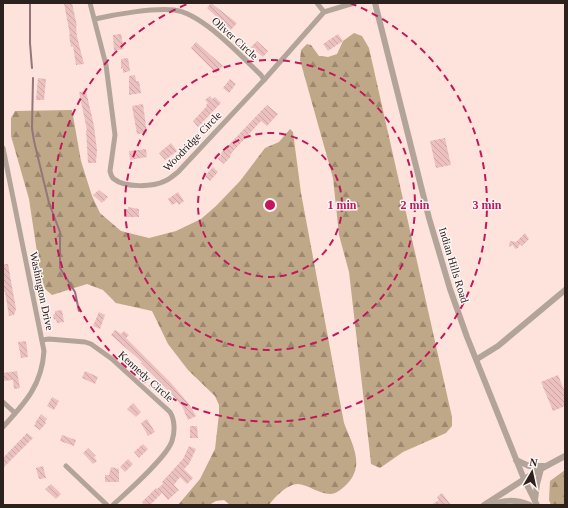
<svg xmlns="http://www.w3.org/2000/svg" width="568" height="508" viewBox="0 0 568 508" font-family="Georgia,serif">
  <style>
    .forest { fill: url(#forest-firs) }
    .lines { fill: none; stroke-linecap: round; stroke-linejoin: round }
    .stream { stroke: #95747b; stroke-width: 2 }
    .building { fill: url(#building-back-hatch) }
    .minor { stroke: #b3a49a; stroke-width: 5 }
    .tertiary { stroke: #b3a49a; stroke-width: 6 }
    .ring { fill: none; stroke: #c2185b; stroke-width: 2; stroke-dasharray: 7 5 }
    .labels { text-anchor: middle; stroke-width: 3; stroke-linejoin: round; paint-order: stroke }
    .street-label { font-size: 11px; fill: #2d211d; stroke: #fcf5f3 }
    .centre { fill: #c2185b; stroke: #fcf5f3; stroke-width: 2 }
    .ring-label { font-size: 12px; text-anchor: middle; font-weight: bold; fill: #c2185b; stroke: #fcf5f3; stroke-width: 3; stroke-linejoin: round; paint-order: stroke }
  </style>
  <defs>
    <pattern id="forest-firs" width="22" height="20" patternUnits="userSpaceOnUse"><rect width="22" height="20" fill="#bfa888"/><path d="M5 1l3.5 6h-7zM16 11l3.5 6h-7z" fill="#9c886f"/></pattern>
    <pattern id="building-back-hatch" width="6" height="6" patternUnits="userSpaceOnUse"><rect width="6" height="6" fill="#edc0c0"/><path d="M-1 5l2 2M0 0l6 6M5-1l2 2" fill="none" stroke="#cca5a5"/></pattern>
  </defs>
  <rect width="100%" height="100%" fill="#fde3db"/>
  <!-- forest -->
  <g class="forest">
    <polygon points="354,33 362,36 369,48 452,417 452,426 446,433 403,452 380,468 371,464 370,454 349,272 339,235 333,178 300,60 301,50 307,44 311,45 319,56 328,57 337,54 343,41"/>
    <path d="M72 110 81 161 92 196 100 213 121 231 149 238 176 231 201 219 216 206 240 181 265 148 279 142 290 129 293 132 301 193 344 423C352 444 366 466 346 485 342 489 336 494 330 494 319 494 309 485 298 484 287 484 275 497 269 505H230L224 500 216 501 209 505H178L200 479 215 449 219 414V405L215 396 188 370 168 344 152 311 116 303 103 290 87 284 52 295 45 289 40 272 29 199 11 136V118L15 111Z"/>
    <polygon points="565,470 565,505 551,505 549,500 550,481"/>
  </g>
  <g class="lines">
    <!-- stream -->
    <g class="stream">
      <polyline points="30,3 30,43 32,68"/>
      <polyline points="33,78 32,128 34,141 49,203 60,232 60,268 75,292 79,311"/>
    </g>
  </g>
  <!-- building -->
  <g class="building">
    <polygon points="64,3 72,3 77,26 76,26 77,37 84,64 76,65 73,46 71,47 69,35 70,35"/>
    <polygon points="211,3 237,23 231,30 207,8"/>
    <polygon points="121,34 124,49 114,51 113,35"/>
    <polygon points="338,34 343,41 328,51 323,44"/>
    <polygon points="257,41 268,51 263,57 251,47"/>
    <polygon points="196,42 223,66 216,73 191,48"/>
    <polygon points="128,58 130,71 123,73 123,68 121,69 121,59"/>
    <polygon points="135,75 136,81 139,81 141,93 129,95 129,76"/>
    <polygon points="38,78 46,79 44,100 36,100"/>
    <polygon points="230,79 236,84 229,93 223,88"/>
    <polygon points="86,91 94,126 97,150 96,163 88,163 86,130 87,130 79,92"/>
    <polygon points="210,96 212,99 215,97 221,103 198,127 193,121 207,106 206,105 208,103 205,100"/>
    <polygon points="143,104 147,133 137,134 132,106"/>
    <polygon points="267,105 278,114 267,126 261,121 235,149 230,155 231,156 224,164 218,159 222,154 221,153"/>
    <polygon points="445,138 451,165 436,168 430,141"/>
    <polygon points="171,143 177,151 165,160 159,153"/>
    <polygon points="146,149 147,157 130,160 129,151"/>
    <polygon points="213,167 218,172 210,181 205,176"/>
    <polygon points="99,190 108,197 102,203 93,195"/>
    <polygon points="178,192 184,201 179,205 177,202 172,205 168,199"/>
    <polygon points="128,207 139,209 139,217 124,217 124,209 128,209"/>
    <polygon points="525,233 529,239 522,246 520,244 518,248 515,249 513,245 509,247 510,241 516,242"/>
    <polygon points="3,264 8,264 16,309 14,315 9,316 5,292 3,292"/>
    <polygon points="62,310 64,322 57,323 56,319 54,320 53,315 55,314 55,311"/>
    <polygon points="99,312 105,315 100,329 93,326"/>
    <polygon points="115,330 121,334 124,331 129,335 126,338 171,383 189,404 196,416 188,420 182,406 171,393 141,363 142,362 111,335"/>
    <polygon points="26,341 28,357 21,358 18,342"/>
    <polygon points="17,371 20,388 14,389 13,380 3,381 3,373"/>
    <polygon points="85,371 98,377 95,384 82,378"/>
    <polygon points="558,375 565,392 565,406 553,411 541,382"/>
    <polygon points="52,397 59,401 54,410 47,406"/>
    <polygon points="133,403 141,412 136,417 127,409"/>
    <polygon points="41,414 47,419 45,422 46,423 40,430 34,426 36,423 35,423"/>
    <polygon points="147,419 155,432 148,436 141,423"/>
    <polygon points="190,426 197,426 198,438 190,438"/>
    <polygon points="27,433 33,438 3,468 3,458"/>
    <polygon points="62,435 76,440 74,446 60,441"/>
    <polygon points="143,444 148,449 139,458 134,452"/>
    <polygon points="189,446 196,449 189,464 184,469 193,478 187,484 180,477 174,485 179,490 168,500 162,493 150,505 145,505 142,502 156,488 157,489 163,484 162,482 183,459"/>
    <polygon points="88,448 96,456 94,457 97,461 93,464 83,453"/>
    <polygon points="128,459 133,464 125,472 120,467"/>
    <polygon points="43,466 46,478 39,479 36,468"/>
    <polygon points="111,467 119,469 119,482 105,482 105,475 109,475"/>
    <polygon points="51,484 61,494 56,499 45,489"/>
    <polygon points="442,493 451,505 431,505 439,500 437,497"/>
  </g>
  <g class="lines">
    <!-- minor -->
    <g class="minor">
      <path d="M90 3 106 65 110 96 115 135 110 171C111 174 111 177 114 179 125 188 153 187 165 181 170 179 174 175 178 172L264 80 324 12 354 3"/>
      <polyline points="317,3 324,12"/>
      <path d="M95 19C116 14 153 8 174 10 202 13 241 56 261 75L264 80"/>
      <path d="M3 148 44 351C42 385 25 403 3 427"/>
      <path d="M42 340 49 339 85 342 91 344 112 359 170 412C175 420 175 432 172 441 167 457 127 492 113 505"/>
      <polyline points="3,402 15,413"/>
      <polyline points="66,466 107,505"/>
    </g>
    <!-- tertiary -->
    <g class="tertiary">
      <polyline points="375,3 429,218 450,289 467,337 524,479 537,505"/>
      <polyline points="477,359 498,346 565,290"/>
      <polyline points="516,460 529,466 544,466"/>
      <polyline points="535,500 537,484 541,469"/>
      <polyline points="484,505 537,471 565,456"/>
      <path d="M489 505C504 500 515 499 530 505"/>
    </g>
  </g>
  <!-- distance rings -->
  <g class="ring">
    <circle cx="270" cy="205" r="72"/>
    <circle cx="270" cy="205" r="145"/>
    <path d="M350 3A217 217 0 1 1 190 3"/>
  </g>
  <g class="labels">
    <!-- street labels -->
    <g class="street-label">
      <text transform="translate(235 38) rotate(42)" y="4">Oliver Circle</text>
      <text transform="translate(192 141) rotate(-46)" y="4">Woodridge Circle</text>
      <text transform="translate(454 265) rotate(73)" y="4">Indian Hills Road</text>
      <text transform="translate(42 291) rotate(78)" y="4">Washington Drive</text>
      <text transform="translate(146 376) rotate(42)" y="4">Kennedy Circle</text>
    </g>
  </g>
  <circle cx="270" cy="205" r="6" class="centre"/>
  <g class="ring-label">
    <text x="342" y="209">1 min</text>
    <text x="415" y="209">2 min</text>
    <text x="487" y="209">3 min</text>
  </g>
  <!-- border -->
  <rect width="568" height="508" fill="none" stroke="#2d211d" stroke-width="8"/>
  <!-- north arrow -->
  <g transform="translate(532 472) rotate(9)" stroke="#fcf5f3" stroke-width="3" paint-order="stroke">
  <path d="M0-3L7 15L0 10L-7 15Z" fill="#2d211d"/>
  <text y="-6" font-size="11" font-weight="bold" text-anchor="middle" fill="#2d211d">N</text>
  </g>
</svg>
